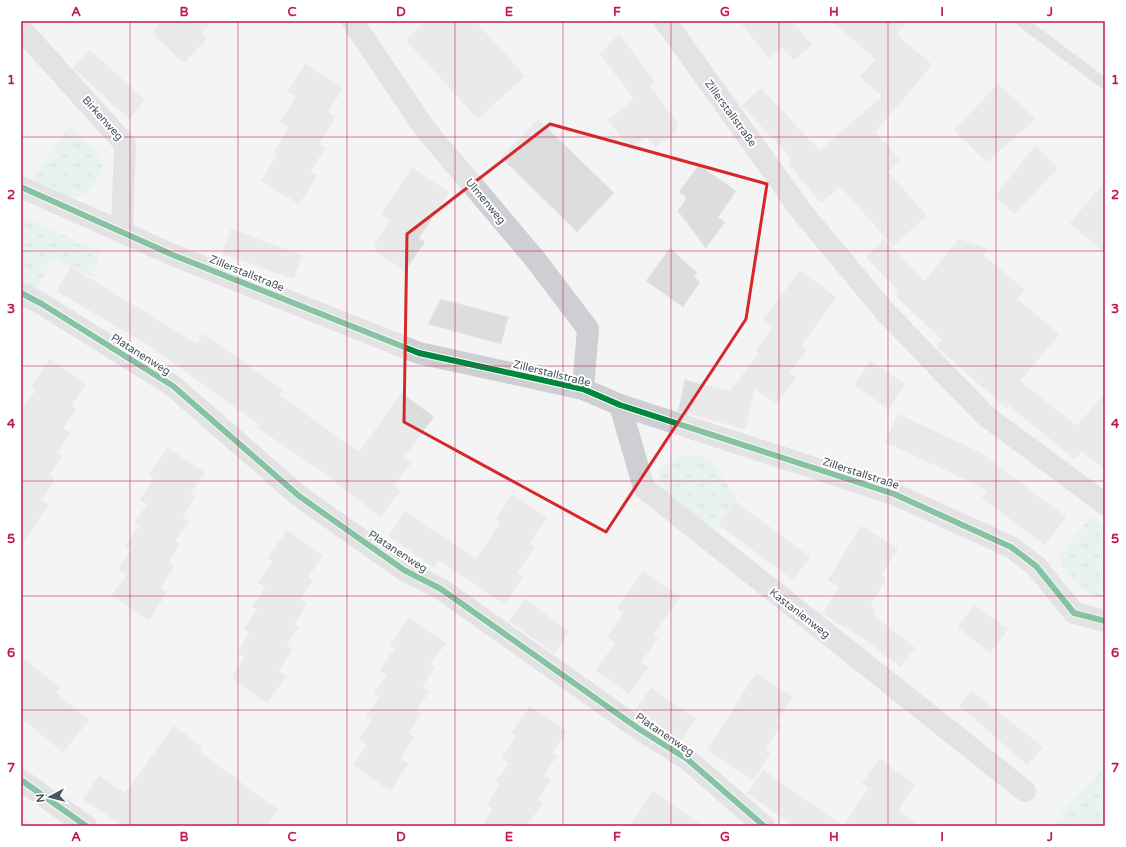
<svg xmlns="http://www.w3.org/2000/svg" width="1126" height="847" viewBox="0 0 1126 847" font-family="'Varela Round',sans-serif">
  <style>
    .grass { fill: url(#grass-tufts) }
    .building { fill: #ddddde; stroke: #e5e6e7 }
    .lines { fill: none; stroke-linecap: round; stroke-linejoin: round }
    .lane { stroke: #cecfd2; stroke-width: 11 }
    .street { stroke: #cecfd2; stroke-width: 22 }
    .cycleway-casing { stroke: #fff; stroke-width: 8 }
    .cycleway { stroke: #00873e; stroke-width: 6 }
    .marked { fill: none; stroke: #d62828; stroke-width: 3; stroke-linejoin: round }
    .grid { fill: none; stroke: #c2185b; stroke-width: 1; stroke-opacity: 0.55 }
    .labels { text-anchor: middle; stroke-width: 4; stroke-linejoin: round; paint-order: stroke }
    .street-label { font-size: 11px; fill: #4b5560; stroke: #fff }
    .neatline { fill: none; stroke: #c2185b; stroke-width: 1.5 }
    .grid-label { font-size: 13px; text-anchor: middle; font-weight: bold; fill: #c2185b }
  </style>
  <defs>
    <pattern id="grass-tufts" width="24" height="20" patternUnits="userSpaceOnUse"><rect width="24" height="20" fill="#daf1e4"/><path d="M3 7l-1-3M5 7V3M7 7l1-3M15 17l-1-3M17 17v-4M19 17l1-3" fill="none" stroke="#b3c6bc"/></pattern>
  </defs>
  <rect width="100%" height="100%" fill="#f4f4f4"/>
  <!-- grass -->
  <g class="grass">
    <path d="M70 126 97 150 103 169C82 211 65 199 32 178Z"/>
    <polygon points="21,216 101,252 92,276 51,259 38,290 21,280"/>
    <polygon points="680,455 709,457 736,498 718,524 714,534 667,502 658,479 660,471 665,465"/>
    <path d="M1091 517 1105 527V597C1086 601 1067 571 1057 558Z"/>
    <polygon points="1105,767 1105,826 1050,826"/>
  </g>
  <!-- building -->
  <g class="building">
    <polygon points="162,21 212,21 201,33 207,39 184,63 152,33"/>
    <polygon points="426,21 475,21 525,76 478,119 406,40"/>
    <polygon points="739,21 792,21 812,45 794,60 782,48 769,58"/>
    <polygon points="831,21 908,21 896,34 932,65 875,132 900,160 888,172 927,216 893,246 840,186 821,203 788,163 792,159 742,106 761,88 820,151 882,96 860,77 876,59"/>
    <polygon points="619,34 655,82 650,87 677,122 677,131 656,147 647,136 630,149 608,120 634,99 600,54"/>
    <polygon points="90,50 145,100 129,119 73,68"/>
    <polygon points="305,64 343,88 328,112 335,117 319,144 325,148 310,172 317,176 299,204 261,181 278,154 274,152 289,127 280,122 296,97 288,91"/>
    <polygon points="998,84 1035,119 987,162 954,130"/>
    <polygon points="538,119 614,193 577,232 501,157"/>
    <polygon points="1035,146 1058,168 1014,214 995,196"/>
    <polygon points="699,165 736,191 718,217 725,222 706,248 678,211 687,198 679,192"/>
    <polygon points="412,168 449,192 419,238 425,242 405,271 374,251 378,247 374,244 390,220 381,214"/>
    <polygon points="1105,182 1105,253 1070,223"/>
    <polygon points="231,229 302,255 294,279 222,254"/>
    <polygon points="884,239 925,281 959,239 988,249 983,255 1025,290 1017,299 1059,334 1020,381 1077,426 1105,393 1105,470 1082,451 1075,459 1008,405 1006,408 937,347 942,340 895,295 899,291 866,257"/>
    <polygon points="670,248 697,273 694,277 700,282 683,307 646,281"/>
    <polygon points="71,267 197,344 204,334 283,390 279,395 359,452 402,393 434,417 404,457 412,462 394,486 400,491 381,517 317,468 258,428 260,425 151,347 57,291"/>
    <polygon points="800,270 836,297 801,346 807,350 789,373 796,378 776,404 755,389 745,429 678,411 685,380 730,391 759,353 756,350 773,327 763,320"/>
    <polygon points="441,299 508,317 501,344 428,324"/>
    <polygon points="50,359 86,384 71,406 76,409 63,428 70,433 57,453 62,456 49,475 55,479 41,500 49,505 21,546 21,411 36,390 31,386"/>
    <polygon points="870,361 905,384 889,409 854,385"/>
    <polygon points="898,414 981,453 1066,517 1045,545 982,498 988,490 885,442"/>
    <polygon points="168,448 205,473 190,494 195,498 182,516 189,522 175,541 180,544 168,563 174,567 160,588 167,593 149,620 112,595 127,575 118,569 131,550 125,546 139,527 134,523 147,504 140,500 154,478 149,475"/>
    <polygon points="512,494 547,518 530,543 535,547 517,573 523,577 505,604 439,560 434,567 389,536 405,511 476,559 501,522 496,519"/>
    <polygon points="735,501 810,557 793,580 718,524"/>
    <polygon points="861,526 898,548 881,575 886,578 870,606 876,609 873,615 915,648 900,667 863,638 823,614 839,587 828,580"/>
    <polygon points="287,530 323,556 308,577 313,580 300,599 307,604 294,624 299,627 286,646 292,650 278,671 286,676 267,703 231,678 245,657 237,652 250,633 244,629 257,610 252,606 265,588 258,582 273,561 268,558"/>
    <polygon points="643,571 680,597 653,635 658,638 641,662 648,667 629,694 596,670 615,643 607,637 624,613 617,608"/>
    <polygon points="525,599 569,632 554,653 509,621"/>
    <polygon points="974,605 1008,629 990,653 958,627"/>
    <polygon points="409,618 446,643 430,664 435,668 422,686 429,692 416,711 421,714 408,733 414,738 400,758 408,764 390,791 353,765 367,745 359,739 372,720 366,716 379,697 374,694 387,675 380,670 395,648 390,645"/>
    <polygon points="21,656 60,688 56,693 89,720 63,752 21,718"/>
    <polygon points="756,673 793,697 776,723 780,726 765,750 770,753 753,780 707,750"/>
    <polygon points="651,688 696,719 681,741 635,711"/>
    <polygon points="971,691 1043,747 1027,765 959,705"/>
    <polygon points="530,706 567,731 552,753 557,756 544,775 551,780 538,799 543,803 526,826 482,826 493,809 487,804 500,785 496,781 509,763 502,758 516,736 511,733"/>
    <polygon points="174,726 202,747 199,751 278,810 266,826 123,826 83,799 99,776 125,793"/>
    <polygon points="879,759 915,784 898,810 920,826 794,826 747,793 763,770 843,826 869,788 862,783"/>
    <polygon points="653,791 703,826 629,826"/>
  </g>
  <g class="lines">
    <!-- lane -->
    <polyline class="lane" points="1021,21 1105,84"/>
    <!-- street -->
    <g class="street">
      <polyline points="352,21 426,130 535,259 588,329 583,389"/>
      <polyline points="665,21 802,212 887,314 986,416 1105,504"/>
      <polyline points="21,29 125,144 122,231"/>
      <polyline points="21,187 173,255 419,353 583,389 620,405 894,494 1011,547 1036,566 1074,613 1105,621"/>
      <polyline points="21,293 42,304 173,386 299,496 404,570 441,589 639,729 687,759 764,826"/>
      <polyline points="620,405 644,488 1025,791"/>
      <polyline points="21,780 86,826"/>
    </g>
    <!-- cycleway casing -->
    <g class="cycleway-casing">
      <g id="cycleway">
        <polyline points="21,187 173,255 419,353 583,389 620,405 894,494 1011,547 1036,566 1074,613 1105,621"/>
        <polyline points="21,293 42,304 173,386 299,496 404,570 441,589 639,729 687,759 764,826"/>
        <polyline points="21,780 86,826"/>
      </g>
    </g>
    <!-- cycleway -->
    <use href="#cycleway" class="cycleway"/>
  </g>
  <!-- marked area -->
  <path d="M0 0H1126V847H0ZM550 124 767 184 746 319 606 532 404 422 407 234Z" fill="#f4f4f4" fill-opacity=".55" fill-rule="evenodd"/>
  <path class="marked" d="M550 124 767 184 746 319 606 532 404 422 407 234Z"/>
  <!-- grid -->
  <path class="grid" d="M130 21V826M238 21V826M347 21V826M455 21V826M563 21V826M671 21V826M779 21V826M888 21V826M996 21V826M21 137H1105M21 251H1105M21 366H1105M21 481H1105M21 596H1105M21 710H1105"/>
  <g class="labels">
    <!-- street labels -->
    <g class="street-label">
      <text transform="translate(731 113) rotate(54)" y="4">Zillerstallstraße</text>
      <text transform="translate(103 118) rotate(48)" y="4">Birkenweg</text>
      <text transform="translate(486 201) rotate(50)" y="4">Ulmenweg</text>
      <text transform="translate(247 273) rotate(22)" y="4">Zillerstallstraße</text>
      <text transform="translate(141 354) rotate(32)" y="4">Platanenweg</text>
      <text transform="translate(552 373) rotate(14)" y="4">Zillerstallstraße</text>
      <text transform="translate(861 473) rotate(18)" y="4">Zillerstallstraße</text>
      <text transform="translate(398 551) rotate(33)" y="4">Platanenweg</text>
      <text transform="translate(800 613) rotate(38)" y="4">Kastanienweg</text>
      <text transform="translate(665 734) rotate(34)" y="4">Platanenweg</text>
    </g>
  </g>
  <!-- border -->
  <rect width="1126" height="847" fill="none" stroke="#ffffff" stroke-width="44"/>
  <!-- north arrow -->
  <g transform="translate(50 797) rotate(263)" stroke="#ffffff" stroke-width="3" paint-order="stroke">
  <path d="M0-3L7 15L0 10L-7 15Z" fill="#4b5560"/>
  <text y="-6" font-size="11" font-weight="bold" text-anchor="middle" fill="#4b5560">N</text>
  </g>
  <rect x="22" y="22" width="1082" height="803" class="neatline"/>
  <g class="grid-label">
    <text x="76" y="16">A</text>
    <text x="184" y="16">B</text>
    <text x="292" y="16">C</text>
    <text x="401" y="16">D</text>
    <text x="509" y="16">E</text>
    <text x="617" y="16">F</text>
    <text x="725" y="16">G</text>
    <text x="834" y="16">H</text>
    <text x="942" y="16">I</text>
    <text x="1050" y="16">J</text>
    <text x="11" y="84">1</text>
    <text x="1115" y="84">1</text>
    <text x="11" y="199">2</text>
    <text x="1115" y="199">2</text>
    <text x="11" y="313">3</text>
    <text x="1115" y="313">3</text>
    <text x="11" y="428">4</text>
    <text x="1115" y="428">4</text>
    <text x="11" y="543">5</text>
    <text x="1115" y="543">5</text>
    <text x="11" y="657">6</text>
    <text x="1115" y="657">6</text>
    <text x="11" y="772">7</text>
    <text x="1115" y="772">7</text>
    <text x="76" y="841">A</text>
    <text x="184" y="841">B</text>
    <text x="292" y="841">C</text>
    <text x="401" y="841">D</text>
    <text x="509" y="841">E</text>
    <text x="617" y="841">F</text>
    <text x="725" y="841">G</text>
    <text x="834" y="841">H</text>
    <text x="942" y="841">I</text>
    <text x="1050" y="841">J</text>
  </g>
</svg>
